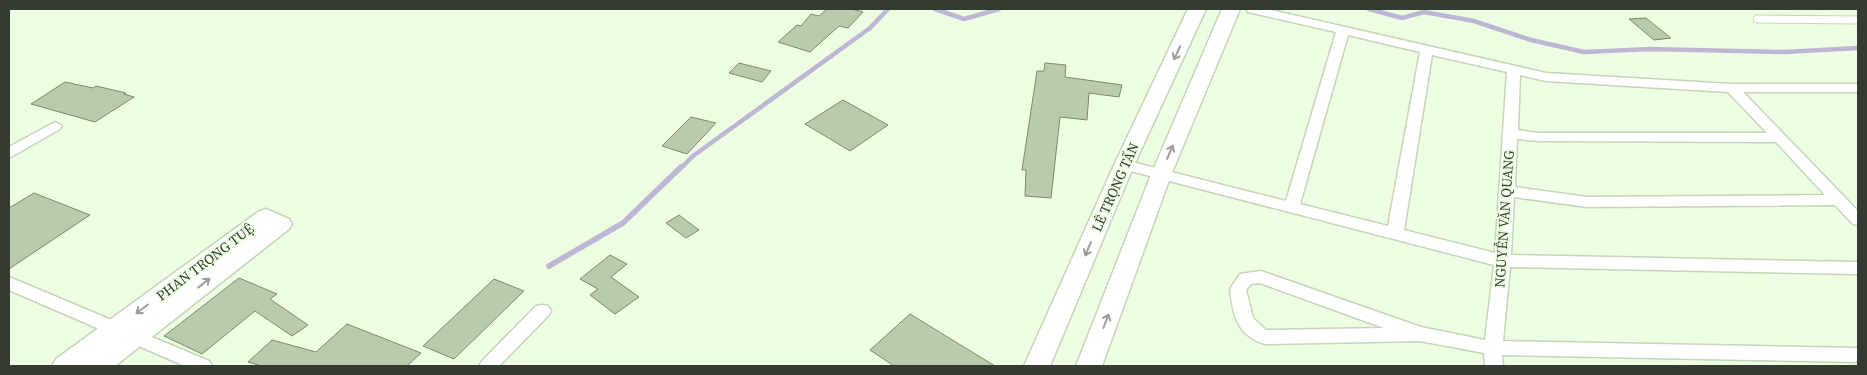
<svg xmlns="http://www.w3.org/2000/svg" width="1867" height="375" viewBox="0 0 1867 375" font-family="'Source Serif 4',serif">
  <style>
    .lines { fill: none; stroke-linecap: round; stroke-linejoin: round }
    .stream-far1 { stroke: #bdb7d5; stroke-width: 4.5 }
    .stream { stroke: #bdb7d5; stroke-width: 5.5 }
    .building { fill: #b9caae; stroke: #7b8a71 }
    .lane-casing { stroke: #c4d5ba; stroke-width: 9 }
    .street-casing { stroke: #c4d5ba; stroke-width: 3 }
    .secondary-casing { stroke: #c4d5ba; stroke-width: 3 }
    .lane { stroke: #fff; stroke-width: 7 }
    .street { fill: #fff; fill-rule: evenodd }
    .secondary { fill: #fff; fill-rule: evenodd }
    .oneway { stroke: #9a9d98 }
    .labels { text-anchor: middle; stroke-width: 4; stroke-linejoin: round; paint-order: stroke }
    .street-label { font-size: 14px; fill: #343b30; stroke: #edfee3 }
  </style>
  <rect width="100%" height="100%" fill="#edfee3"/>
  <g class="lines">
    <!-- stream-far1 -->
    <g class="stream-far1">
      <polyline points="935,9 964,19 999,9"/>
      <polyline points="1369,9 1402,18 1424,12 1474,21 1531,40 1584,52 1651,49 1785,52 1858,48"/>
      <polyline points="680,169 693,156 870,28 888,9"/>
    </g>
    <!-- stream -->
    <polyline class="stream" points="549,266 623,223 681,167"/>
  </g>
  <!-- building -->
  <g class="building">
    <polygon points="827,9 851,9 863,12 848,28 839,26 810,52 778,42 797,25 801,26 811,14 819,16"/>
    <polygon points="1646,18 1671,38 1654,40 1629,19"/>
    <polygon points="739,63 771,71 762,82 729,73"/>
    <polygon points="1045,63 1066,65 1065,77 1122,85 1119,97 1089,93 1087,120 1060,117 1051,198 1025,196 1026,170 1022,170 1037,71 1044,71"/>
    <polygon points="65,82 93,88 96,86 126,93 124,94 134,97 95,122 31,104"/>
    <polygon points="843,100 888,125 850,151 805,124"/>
    <polygon points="691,117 716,123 687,154 662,146"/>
    <polygon points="34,193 90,215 9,269 9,208"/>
    <polygon points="679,215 699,230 686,238 666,223"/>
    <polygon points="610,255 627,264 611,277 639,297 615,314 590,295 598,289 580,279"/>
    <polygon points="239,278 277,294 270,299 308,325 292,336 255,311 202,354 164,336"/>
    <polygon points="494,279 524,291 454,359 423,346"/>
    <polygon points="910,314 995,366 894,366 870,350"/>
    <polygon points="347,324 421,353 407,366 262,366 248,362 272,340 316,352"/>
  </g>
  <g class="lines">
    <!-- lane casing -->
    <g class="lane-casing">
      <polyline id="lane" points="1757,19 1858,20"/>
    </g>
    <!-- street casing -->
    <g class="street-casing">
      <g id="street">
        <path d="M1246 9H1267L1546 73 1732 84H1858V92H1743L1858 211V225L1853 224 1835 205 1587 207 1514 197 1511 255 1858 262V274L1510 267 1503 341 1858 348V362L1502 355 1503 366H1485L1484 353 1420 341 1265 344C1237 335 1233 316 1230 289L1240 274 1261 271 1421 327 1485 340 1494 265 1119 168 1117 165 1119 162 1124 160 1286 201 1336 32 1248 12ZM1348 35 1420 52 1388 226 1300 204ZM1432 55 1507 72 1495 253 1404 230ZM1520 75 1546 81 1728 92 1767 133H1538L1518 130ZM1517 139 1538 141 1776 142 1825 195 1587 197 1515 187ZM1260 283 1384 328 1266 330 1253 318 1246 290 1251 284Z"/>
        <polygon points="55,122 62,126 60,129 9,158 9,147"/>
        <polygon points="9,277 209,361 212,366 185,366 9,290"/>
        <polygon points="542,305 548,306 551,311 548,316 499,366 479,366 482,361 536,306"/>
      </g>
    </g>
    <!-- secondary casing -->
    <g class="secondary-casing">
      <g id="secondary">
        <polygon points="1188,9 1206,9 1134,165 1050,366 1024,366 1114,165"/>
        <polygon points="1222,9 1240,9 1171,175 1102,366 1076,366 1151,175"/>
        <polygon points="266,209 289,219 292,224 289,229 115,366 52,366 56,359 258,212"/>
      </g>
    </g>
    <!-- lane -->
    <use href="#lane" class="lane"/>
    <!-- street -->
    <use href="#street" class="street"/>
    <!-- secondary -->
    <use href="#secondary" class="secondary"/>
  </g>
  <!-- one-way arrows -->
  <defs><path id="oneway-shaft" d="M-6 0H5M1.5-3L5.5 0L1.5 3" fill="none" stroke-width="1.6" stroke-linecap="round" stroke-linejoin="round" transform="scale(1.25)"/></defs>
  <g class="oneway">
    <use href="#oneway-shaft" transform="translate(1177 53) rotate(115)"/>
    <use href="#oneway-shaft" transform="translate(1170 152) rotate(-67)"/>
    <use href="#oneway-shaft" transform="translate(1088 249) rotate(113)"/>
    <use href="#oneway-shaft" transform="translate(204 283) rotate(-38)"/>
    <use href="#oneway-shaft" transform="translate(142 309) rotate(143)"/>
    <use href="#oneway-shaft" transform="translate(1106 321) rotate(-69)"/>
  </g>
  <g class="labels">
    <!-- street labels -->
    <g class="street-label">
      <text transform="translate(1115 187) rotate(-66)" y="5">LÊ TRỌNG TẤN</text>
      <text transform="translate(1504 219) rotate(-86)" y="5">NGUYỄN VĂN QUANG</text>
      <text transform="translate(205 262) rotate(-37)" y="5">PHAN TRỌNG TUỆ</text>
    </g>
  </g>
  <!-- border -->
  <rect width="1867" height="375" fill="none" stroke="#343b30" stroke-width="20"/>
</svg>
